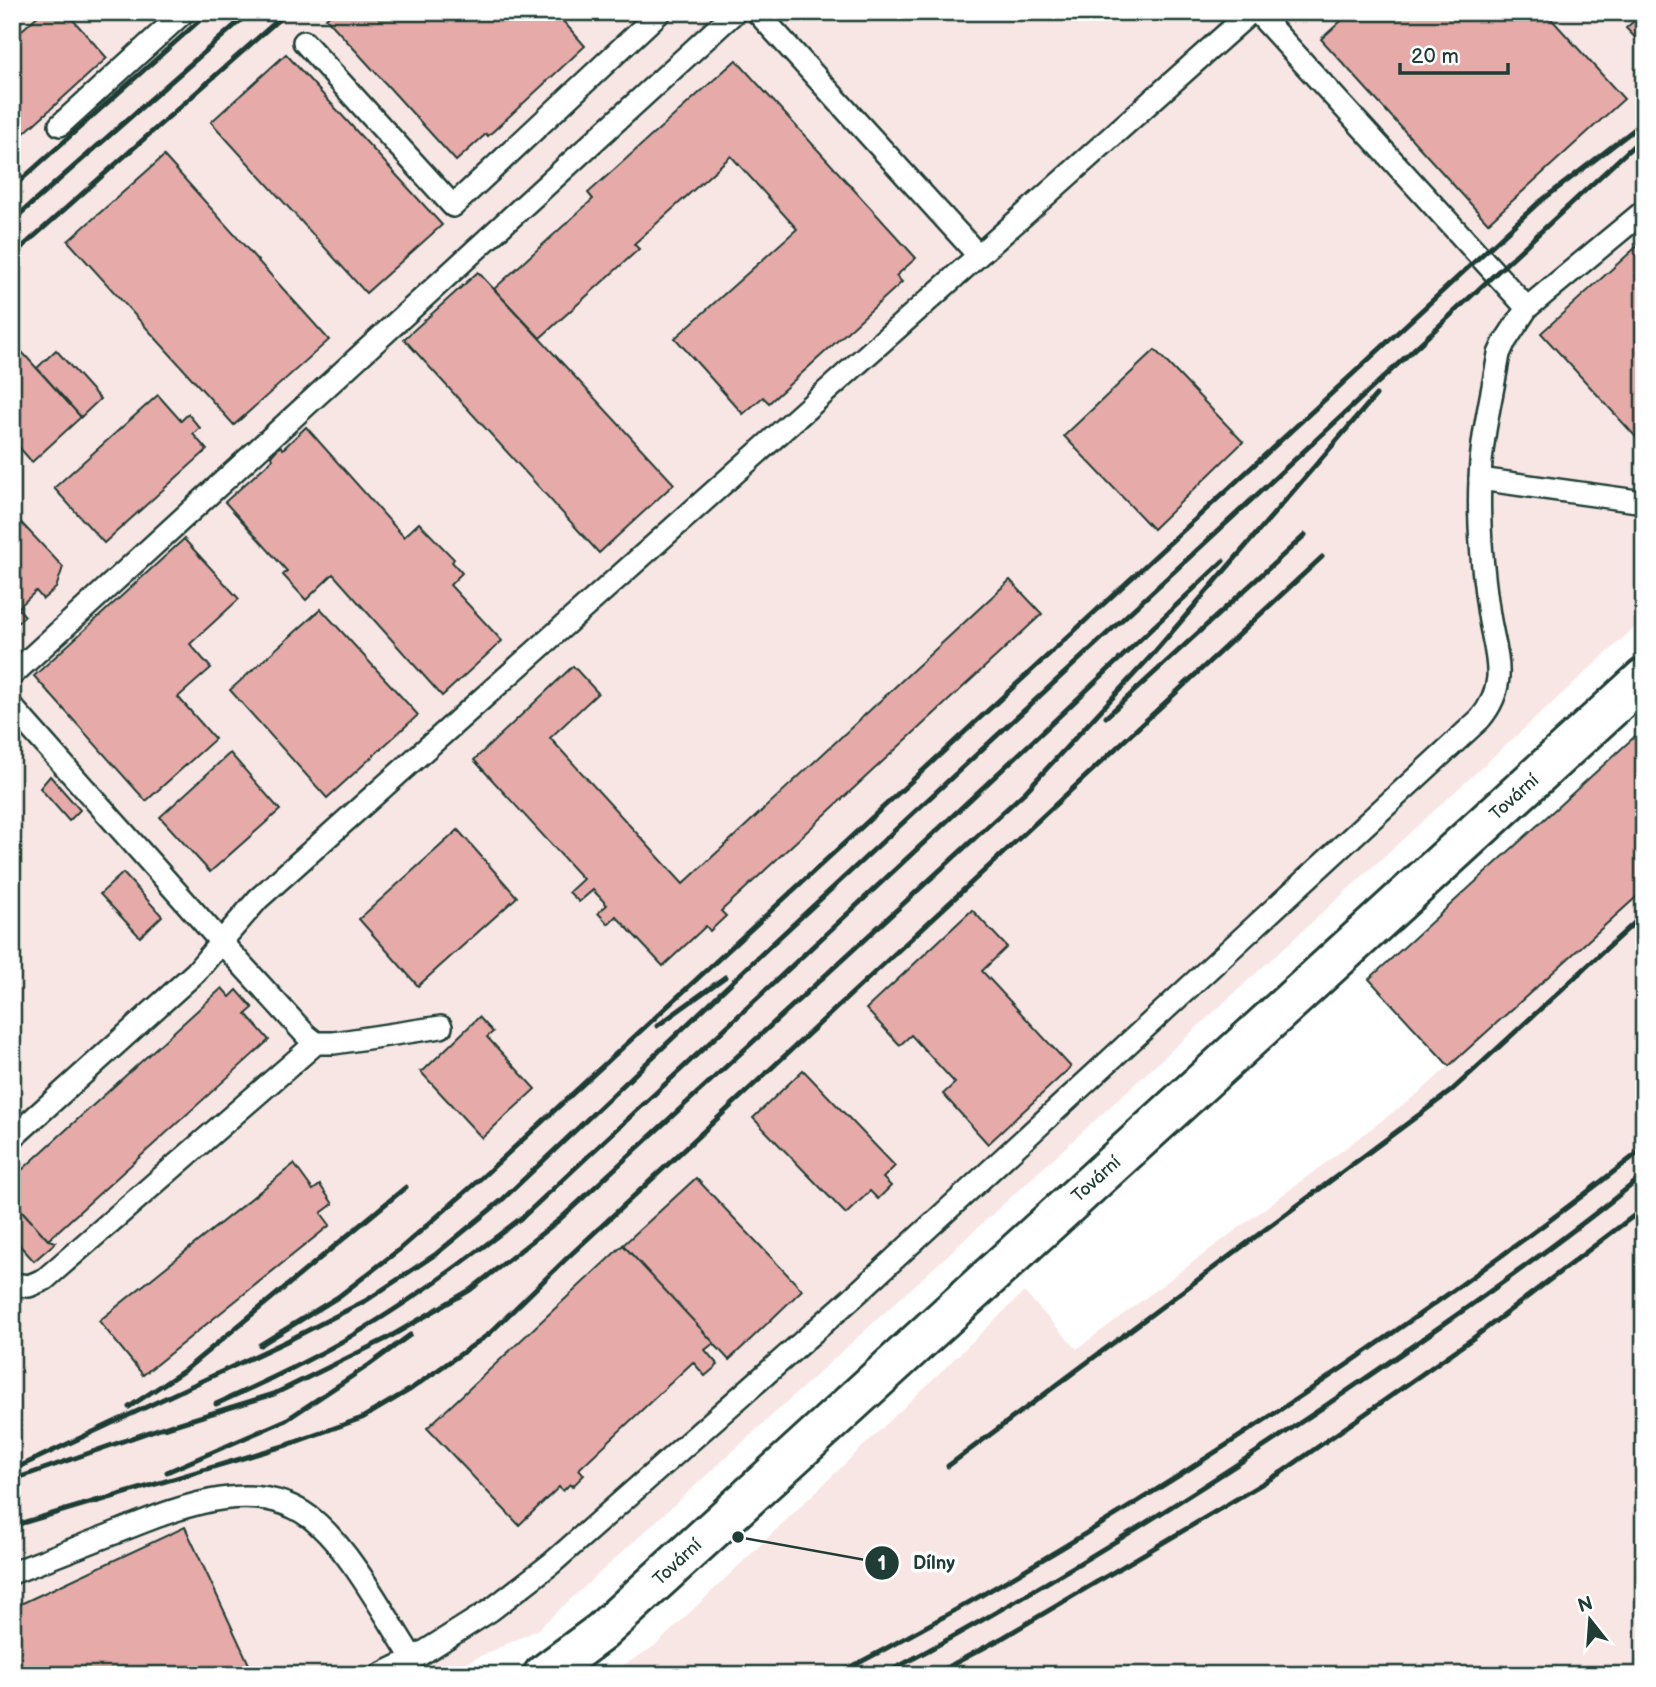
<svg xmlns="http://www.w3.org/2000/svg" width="1656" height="1687" viewBox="0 0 1656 1687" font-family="'Balsamiq Sans',sans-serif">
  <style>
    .built { fill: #f8e6e5 }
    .building { fill: #e6aba8; stroke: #1f3d34; stroke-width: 2 }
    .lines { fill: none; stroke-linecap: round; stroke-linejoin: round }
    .lane-casing { stroke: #1f3d34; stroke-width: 26 }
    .secondary-casing { stroke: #1f3d34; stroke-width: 44 }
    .lane { stroke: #fff; stroke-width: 21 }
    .secondary { stroke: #fff; stroke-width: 38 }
    .rail { stroke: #1f3d34; stroke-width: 5 }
    .labels { text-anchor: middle; stroke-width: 7; stroke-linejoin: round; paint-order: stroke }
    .street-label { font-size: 18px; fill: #1f3d34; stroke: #fff }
    .leader { fill: none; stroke: #1f3d34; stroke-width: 2.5 }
    .callout-dot { fill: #1f3d34; stroke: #fff; stroke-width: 2.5 }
    .mark-label { font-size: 21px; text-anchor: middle; font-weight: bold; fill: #fff }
    .callout-label { font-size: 19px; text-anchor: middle; font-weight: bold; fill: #1f3d34; stroke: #fff; stroke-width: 7; stroke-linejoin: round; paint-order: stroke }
  </style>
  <rect width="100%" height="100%" fill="#fff"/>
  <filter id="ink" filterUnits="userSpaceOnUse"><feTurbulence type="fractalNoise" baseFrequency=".0143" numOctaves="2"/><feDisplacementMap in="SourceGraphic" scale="14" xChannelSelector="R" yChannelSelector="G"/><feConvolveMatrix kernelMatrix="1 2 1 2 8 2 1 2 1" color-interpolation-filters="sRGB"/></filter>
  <g filter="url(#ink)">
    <!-- built -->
    <g class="built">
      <polygon points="12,12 1644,12 1644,619 537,1630 440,1675 12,1675"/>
      <polygon points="1644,890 1644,1675 608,1675 656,1645 1024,1292 1077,1349 1420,1092"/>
    </g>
    <!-- building -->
    <g class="building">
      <polygon points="42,12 66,12 107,58 12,144 12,39"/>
      <polygon points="333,12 555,12 585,46 488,136 486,134 456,161 326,18"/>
      <polygon points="1351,12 1545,12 1624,99 1488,223 1321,39"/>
      <polygon points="1627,12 1644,12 1644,47 1626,28 1635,20"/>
      <polygon points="286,54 442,225 366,293 211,122"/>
      <polygon points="736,60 916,258 896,276 902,282 769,403 763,397 743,414 675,338 797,229 731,156 634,244 639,249 540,338 494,289 593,199 588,193"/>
      <polygon points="164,156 329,340 234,425 68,241"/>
      <polygon points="1644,240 1644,446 1541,333"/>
      <polygon points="478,272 674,484 599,553 404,339"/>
      <polygon points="12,341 81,417 32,462 12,439"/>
      <polygon points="56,350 100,399 81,417 37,368"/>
      <polygon points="1155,350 1243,442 1153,529 1064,436"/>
      <polygon points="158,395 181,421 188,414 200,428 193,434 207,450 104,543 54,488"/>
      <polygon points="306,427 404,537 419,523 454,559 452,562 462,573 450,585 502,641 442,696 333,574 306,600 283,575 287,571 225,502 273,459 271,456 280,446 283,449"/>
      <polygon points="12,513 63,567 56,588 43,599 36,591 18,608 25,616 12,628"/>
      <polygon points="184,539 239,599 190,644 211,668 178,697 215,739 146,801 34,676"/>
      <polygon points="1010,580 1042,614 721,911 726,916 710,931 706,926 663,966 616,916 608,924 598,913 607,905 593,890 579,902 569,892 583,879 474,760 573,666 598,693 550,738 683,884"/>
      <polygon points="321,609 418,715 327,798 230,690"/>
      <polygon points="1644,728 1644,890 1449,1066 1369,979"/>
      <polygon points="230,753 280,810 210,872 160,817"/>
      <polygon points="50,776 80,810 69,821 40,788"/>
      <polygon points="458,830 517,897 418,986 359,919"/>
      <polygon points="123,873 162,916 140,937 100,894"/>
      <polygon points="972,910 1007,947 982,971 1071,1067 988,1144 943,1094 955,1083 911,1035 900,1045 866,1009"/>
      <polygon points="222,988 230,997 237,990 253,1008 246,1014 269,1040 48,1240 12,1200 12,1179"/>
      <polygon points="479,1017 493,1032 487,1037 535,1089 482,1138 420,1071 424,1070"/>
      <polygon points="803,1070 895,1166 883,1178 891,1186 878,1199 870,1191 846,1214 753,1118"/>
      <polygon points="294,1164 313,1190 320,1185 333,1204 321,1213 330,1225 143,1375 99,1321"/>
      <polygon points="696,1178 802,1290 729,1360 623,1245"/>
      <polygon points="12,1200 48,1240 56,1242 34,1261 12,1237"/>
      <polygon points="623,1245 714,1343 705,1350 718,1365 705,1376 693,1362 579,1469 584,1475 572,1487 570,1484 563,1491 559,1487 519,1525 427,1428"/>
      <polygon points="185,1527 254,1675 12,1675 12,1608"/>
    </g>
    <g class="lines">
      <!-- lane casing -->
      <g class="lane-casing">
        <g id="lane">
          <polyline points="757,12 978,255"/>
          <polyline points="1257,12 1527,308"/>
          <polyline points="304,42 453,206 660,12"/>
          <polyline points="60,125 184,12"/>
          <polyline points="1480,479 1644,502"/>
          <polyline points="12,675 735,12"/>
          <polyline points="12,707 221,942 196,972 12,1138"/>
          <polyline points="316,1043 306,1035 221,942 258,899 1251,12"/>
          <polyline points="12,1284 29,1286 45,1279 316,1043 334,1043 441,1027"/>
          <path d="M12 1573C45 1560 78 1547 112 1534 173 1510 260 1470 318 1524 355 1558 385 1616 413 1659"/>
          <path d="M380 1675 413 1659 491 1610 552 1563 852 1298 1480 719C1512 681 1493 650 1488 608 1482 566 1478 522 1480 480 1481 438 1492 396 1499 354L1504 343 1527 308 1644 211"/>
        </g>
      </g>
      <!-- secondary casing -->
      <g class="secondary-casing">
        <polyline id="secondary" points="543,1675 601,1632 1644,678"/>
      </g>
      <!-- lane -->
      <use href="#lane" class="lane"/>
      <!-- secondary -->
      <use href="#secondary" class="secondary"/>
      <!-- rail -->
      <g class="rail">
        <polyline points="12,188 209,12"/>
        <polyline points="12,221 250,12"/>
        <polyline points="12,256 287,12"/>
        <polyline points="1106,717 1305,535"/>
        <polyline points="657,1026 725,977"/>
        <polyline points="260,1345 338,1297 400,1249 478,1181 1537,204 1644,122"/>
        <path d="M216 1404C246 1390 276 1377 304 1362 383 1322 455 1269 525 1215L1051 724 1223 561"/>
        <polyline points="129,1407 185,1370 406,1187"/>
        <polyline points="164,1428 274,1394 386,1339 470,1290 559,1220 1026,791 1152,655 1376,395"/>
        <polyline points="948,1466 1451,1091 1644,914"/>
        <polyline points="12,1470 287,1341 367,1300 436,1254 502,1200 771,945 1644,136"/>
        <polyline points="167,1472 286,1420 369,1365 410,1335"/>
        <polyline points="12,1480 172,1424"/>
        <polyline points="92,1503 287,1445 362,1418 411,1389 489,1334 566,1259 1322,557"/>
        <polyline points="12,1526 99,1500"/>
        <path d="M836 1675C1012 1583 1181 1478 1345 1366 1447 1296 1547 1225 1644 1148"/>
        <path d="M883 1675C1055 1583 1219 1480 1379 1369 1469 1307 1559 1244 1644 1175"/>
        <polyline points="933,1675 1004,1637 1282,1472 1472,1339 1644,1208"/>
      </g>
    </g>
  </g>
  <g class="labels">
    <!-- street labels -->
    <g class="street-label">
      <text transform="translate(1514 797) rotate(-42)" y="6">Tovární</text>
      <text transform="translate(1096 1179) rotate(-42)" y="6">Tovární</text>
      <text transform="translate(677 1562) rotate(-43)" y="6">Tovární</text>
    </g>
  </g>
  <!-- callouts -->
  <path class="leader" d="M738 1537L882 1563"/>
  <g class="callout-dot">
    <circle cx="738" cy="1537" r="7"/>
    <circle cx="882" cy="1563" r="18"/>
  </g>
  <g class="mark-label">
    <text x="882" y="1570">1</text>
  </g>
  <g class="callout-label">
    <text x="934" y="1569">Dílny</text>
  </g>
  <!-- margin -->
  <rect width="1656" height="1687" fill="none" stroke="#fff" stroke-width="42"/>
  <rect x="21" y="21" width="1614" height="1645" fill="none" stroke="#1f3d34" stroke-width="2.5" filter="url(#ink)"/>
  <!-- north arrow -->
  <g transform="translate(1590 1620) rotate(343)" stroke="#ffffff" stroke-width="5" paint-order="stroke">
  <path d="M0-5L12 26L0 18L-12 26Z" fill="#1f3d34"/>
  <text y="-10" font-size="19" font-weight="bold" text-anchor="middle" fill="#1f3d34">N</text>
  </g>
  <!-- scale -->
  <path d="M1400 63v10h108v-10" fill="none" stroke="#1f3d34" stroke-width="3.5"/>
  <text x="1411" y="63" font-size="21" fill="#1f3d34" stroke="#ffffff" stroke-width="5" paint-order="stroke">20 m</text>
</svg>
